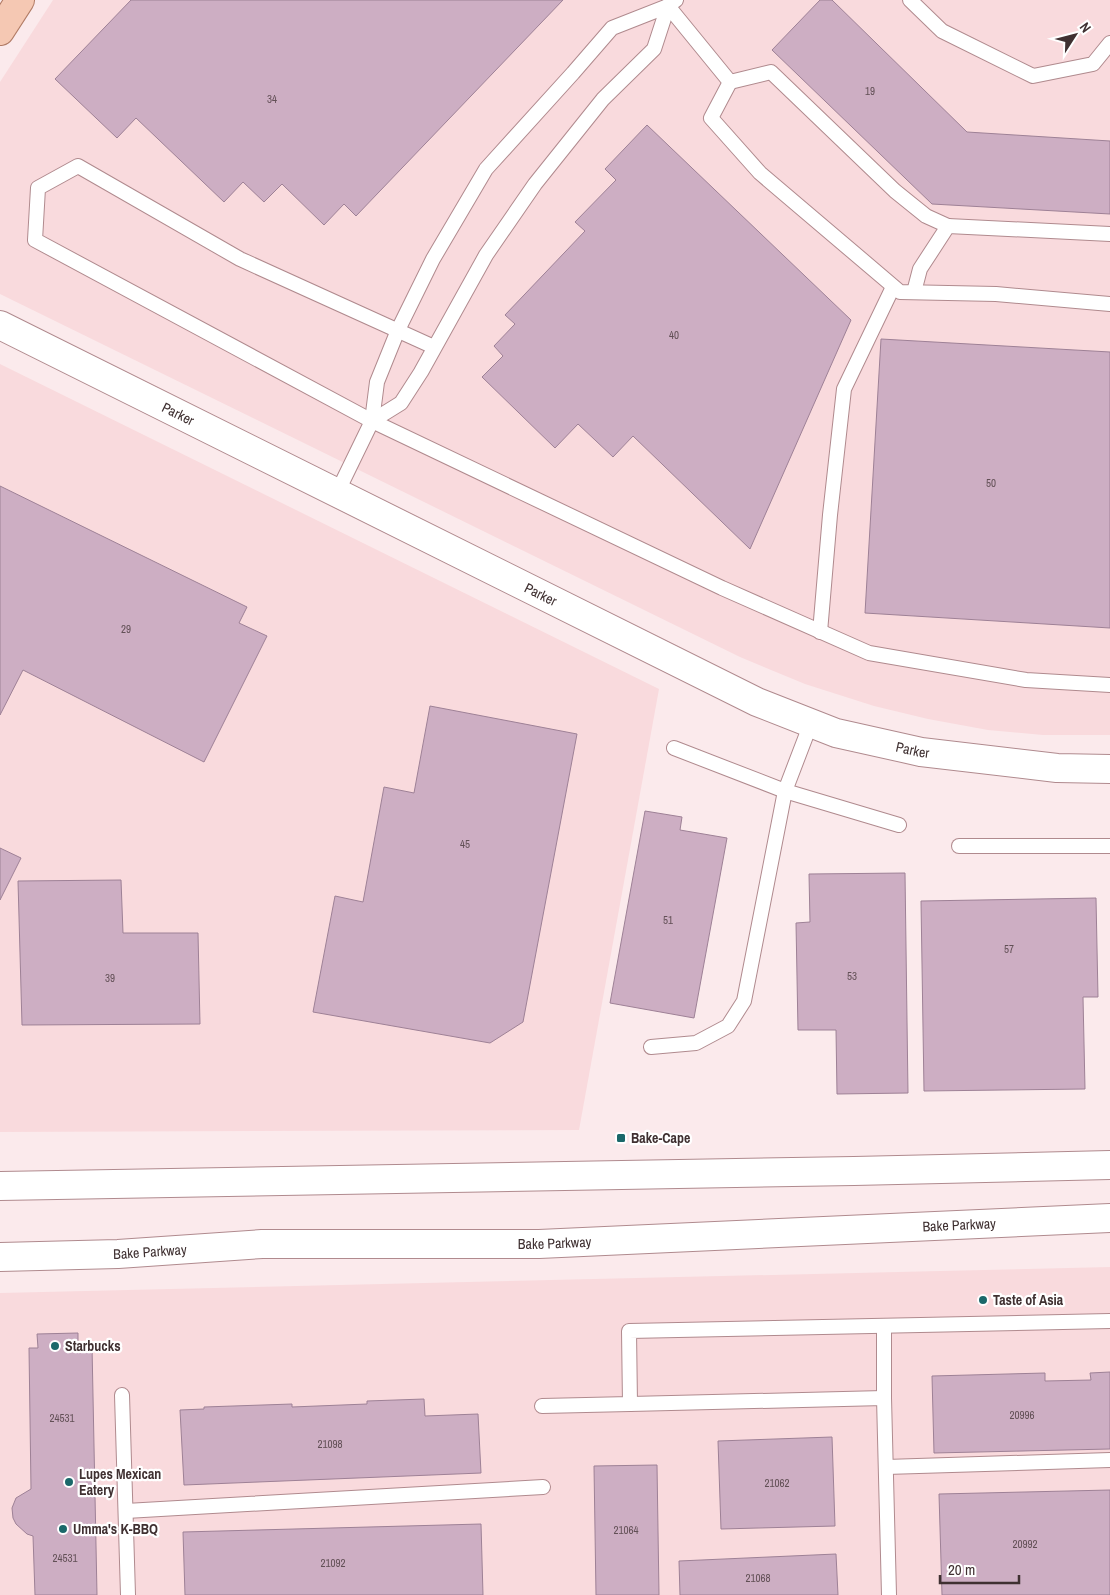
<svg xmlns="http://www.w3.org/2000/svg" width="1110" height="1595" viewBox="0 0 1110 1595" font-family="'Archivo Narrow',sans-serif">
  <style>
    .built { fill: #f9dadd }
    .building { fill: #cdaec3; stroke: #9e8196 }
    .lines { fill: none; stroke-linecap: round; stroke-linejoin: round }
    .service-casing { stroke: #b08a8e; stroke-width: 16 }
    .tertiary-casing { stroke: #b08a8e; stroke-width: 30 }
    .secondary-casing { stroke: #b08a8e; stroke-width: 30 }
    .primary-casing { stroke: #b17b65; stroke-width: 30 }
    .service { stroke: #fff; stroke-width: 14 }
    .tertiary { stroke: #fff; stroke-width: 28 }
    .secondary { stroke: #fff; stroke-width: 28 }
    .primary { stroke: #f5c8b3; stroke-width: 28 }
    .poi-dot { fill: #1a686a; stroke: #fff; stroke-width: 2 }
    .labels { text-anchor: middle; stroke-width: 4.5; stroke-linejoin: round; paint-order: stroke }
    .number-label { font-size: 11px; fill: #625056 }
    .street-label { font-size: 14px; fill: #3f3031; stroke: #fff }
    .poi-label { font-size: 14px; font-weight: bold; fill: #3f3031; stroke: #fff; text-anchor: start }
  </style>
  <rect width="100%" height="100%" fill="#fbeaec"/>
  <!-- built -->
  <g class="built">
    <polygon points="53,0 1110,0 1110,735 1043,735 988,730 928,719 874,706 805,684 740,657 0,294 0,82"/>
    <polygon points="0,364 659,689 579,1130 0,1132"/>
    <polygon points="1110,1267 1110,1595 0,1595 0,1293"/>
  </g>
  <!-- building -->
  <g class="building">
    <polygon points="131,0 563,0 356,216 344,204 324,225 282,184 264,202 243,182 224,202 136,118 117,138 55,79"/>
    <polygon points="820,0 832,0 967,132 1110,141 1110,214 932,204 772,50"/>
    <polygon points="647,125 851,320 750,549 633,436 613,457 578,424 555,448 482,377 503,356 494,346 515,324 505,315 585,231 575,222 616,180 605,169"/>
    <polygon points="881,339 1110,352 1110,628 865,613"/>
    <polygon points="0,486 247,607 239,623 267,636 204,762 23,670 0,715"/>
    <polygon points="430,706 577,734 523,1022 490,1043 313,1012 335,896 363,902 384,787 414,793"/>
    <polygon points="645,811 682,817 680,830 727,838 694,1018 610,1003"/>
    <polygon points="0,848 21,858 0,900"/>
    <polygon points="905,873 908,1093 837,1094 836,1030 798,1030 796,923 810,922 809,874"/>
    <polygon points="121,880 123,933 198,933 200,1024 22,1025 18,881"/>
    <polygon points="1096,898 1098,997 1083,997 1085,1089 924,1091 921,901"/>
    <polygon points="78,1333 78,1346 92,1346 97,1595 35,1595 33,1536 27,1534 16,1524 13,1518 12,1508 16,1498 31,1489 29,1348 38,1348 37,1334"/>
    <polygon points="1110,1372 1110,1449 934,1453 932,1376 1045,1373 1045,1381 1091,1380 1090,1373"/>
    <polygon points="424,1399 425,1416 478,1414 481,1473 184,1485 180,1410 204,1409 204,1407 292,1404 292,1407 367,1404 367,1401"/>
    <polygon points="832,1437 835,1526 721,1529 718,1441"/>
    <polygon points="657,1465 659,1595 596,1595 594,1466"/>
    <polygon points="1110,1490 1110,1595 942,1595 939,1494"/>
    <polygon points="481,1524 483,1595 185,1595 183,1532"/>
    <polygon points="836,1554 838,1595 680,1595 679,1561"/>
  </g>
  <g class="lines">
    <!-- service casing -->
    <g class="service-casing">
      <g id="service">
        <polyline points="910,0 942,31 1033,76 1093,64 1110,43"/>
        <polyline points="668,6 730,82 711,118 760,173 900,292 996,294 1110,304"/>
        <polyline points="730,82 771,72 895,191 926,216 948,226"/>
        <polyline points="914,292 920,269 948,226 1110,234"/>
        <polyline points="434,347 240,259 78,166 38,188 35,240 372,421 722,588 869,653 1026,680 1110,685"/>
        <polyline points="372,421 401,403 421,372 486,255 535,184 603,99 654,49 668,6"/>
        <polyline points="337,493 372,421 377,382 398,330 433,259 486,169 573,73 612,28 668,6 676,0"/>
        <polyline points="820,632 830,515 844,389 893,287"/>
        <polyline points="674,748 785,791 899,825"/>
        <polyline points="959,846 1110,846"/>
        <polyline points="651,1047 696,1043 728,1026 744,1001 785,791 811,723"/>
        <polyline points="122,1395 128,1595"/>
        <polyline points="884,1398 884,1326"/>
        <polyline points="630,1404 884,1398 889,1595"/>
        <polyline points="542,1406 630,1404 629,1331 1110,1321"/>
        <polyline points="886,1467 1110,1460"/>
        <polyline points="126,1511 543,1487"/>
      </g>
    </g>
    <!-- tertiary casing -->
    <g class="tertiary-casing">
      <g id="tertiary">
        <path id="s1" d="M0 325 757 702 836 733 921 752 1057 768 1110 769"/>
      </g>
    </g>
    <!-- secondary casing -->
    <g class="secondary-casing">
      <g id="secondary">
        <polyline points="0,1186 854,1171 1110,1165"/>
        <path id="s2" d="M0 1257 118 1254 262 1244H539L1110 1218"/>
      </g>
    </g>
    <!-- primary casing -->
    <g class="primary-casing">
      <polyline id="primary" points="0,31 20,0"/>
    </g>
    <!-- service -->
    <use href="#service" class="service"/>
    <!-- tertiary -->
    <use href="#tertiary" class="tertiary"/>
    <!-- secondary -->
    <use href="#secondary" class="secondary"/>
    <!-- primary -->
    <use href="#primary" class="primary"/>
  </g>
  <!-- markers -->
  <g class="poi-dot">
    <rect x="616" y="1133" width="10" height="10" rx="2.5"/>
    <circle cx="983" cy="1300" r="5"/>
    <circle cx="55" cy="1346" r="5"/>
    <circle cx="69" cy="1482" r="5"/>
    <circle cx="63" cy="1529" r="5"/>
  </g>
  <g class="labels">
    <!-- number labels -->
    <g class="number-label">
      <text x="870" y="95">19</text>
      <text x="272" y="103">34</text>
      <text x="674" y="339">40</text>
      <text x="991" y="487">50</text>
      <text x="126" y="633">29</text>
      <text x="465" y="848">45</text>
      <text x="668" y="924">51</text>
      <text x="1009" y="953">57</text>
      <text x="852" y="980">53</text>
      <text x="110" y="982">39</text>
      <text x="1022" y="1419">20996</text>
      <text x="62" y="1422">24531</text>
      <text x="330" y="1448">21098</text>
      <text x="777" y="1487">21062</text>
      <text x="626" y="1534">21064</text>
      <text x="1025" y="1548">20992</text>
      <text x="65" y="1562">24531</text>
      <text x="333" y="1567">21092</text>
      <text x="758" y="1582">21068</text>
    </g>
    <!-- street labels -->
    <g class="street-label">
      <text dy="5" stroke="none"><textPath href="#s1" startOffset="199">Parker</textPath></text>
      <text dy="5" stroke="none"><textPath href="#s1" startOffset="604">Parker</textPath></text>
      <text dy="5" stroke="none"><textPath href="#s1" startOffset="1009">Parker</textPath></text>
      <text dy="5" stroke="none"><textPath href="#s2" startOffset="960">Bake Parkway</textPath></text>
      <text dy="5" stroke="none"><textPath href="#s2" startOffset="555">Bake Parkway</textPath></text>
      <text dy="5" stroke="none"><textPath href="#s2" startOffset="150">Bake Parkway</textPath></text>
    </g>
    <!-- poi labels -->
    <g class="poi-label">
      <text x="631" y="1143">Bake-Cape</text>
      <text x="993" y="1305">Taste of Asia</text>
      <text x="65" y="1351">Starbucks</text>
      <text x="79" y="1479">Lupes Mexican<tspan x="79" dy="16">Eatery</tspan></text>
      <text x="73" y="1534">Umma's K-BBQ</text>
    </g>
  </g>
  <!-- north arrow -->
  <g transform="translate(1075 35) rotate(54)" stroke="#ffffff" stroke-width="4" paint-order="stroke">
  <path d="M0-4L9 19L0 12L-9 19Z" fill="#3f3031"/>
  <text y="-8" font-size="14" font-weight="bold" text-anchor="middle" fill="#3f3031">N</text>
  </g>
  <!-- scale -->
  <path d="M940 1575v8h79v-8" fill="none" stroke="#3f3031" stroke-width="2.5"/>
  <text x="948" y="1575" font-size="15" fill="#3f3031" stroke="#ffffff" stroke-width="4" paint-order="stroke">20 m</text>
</svg>
